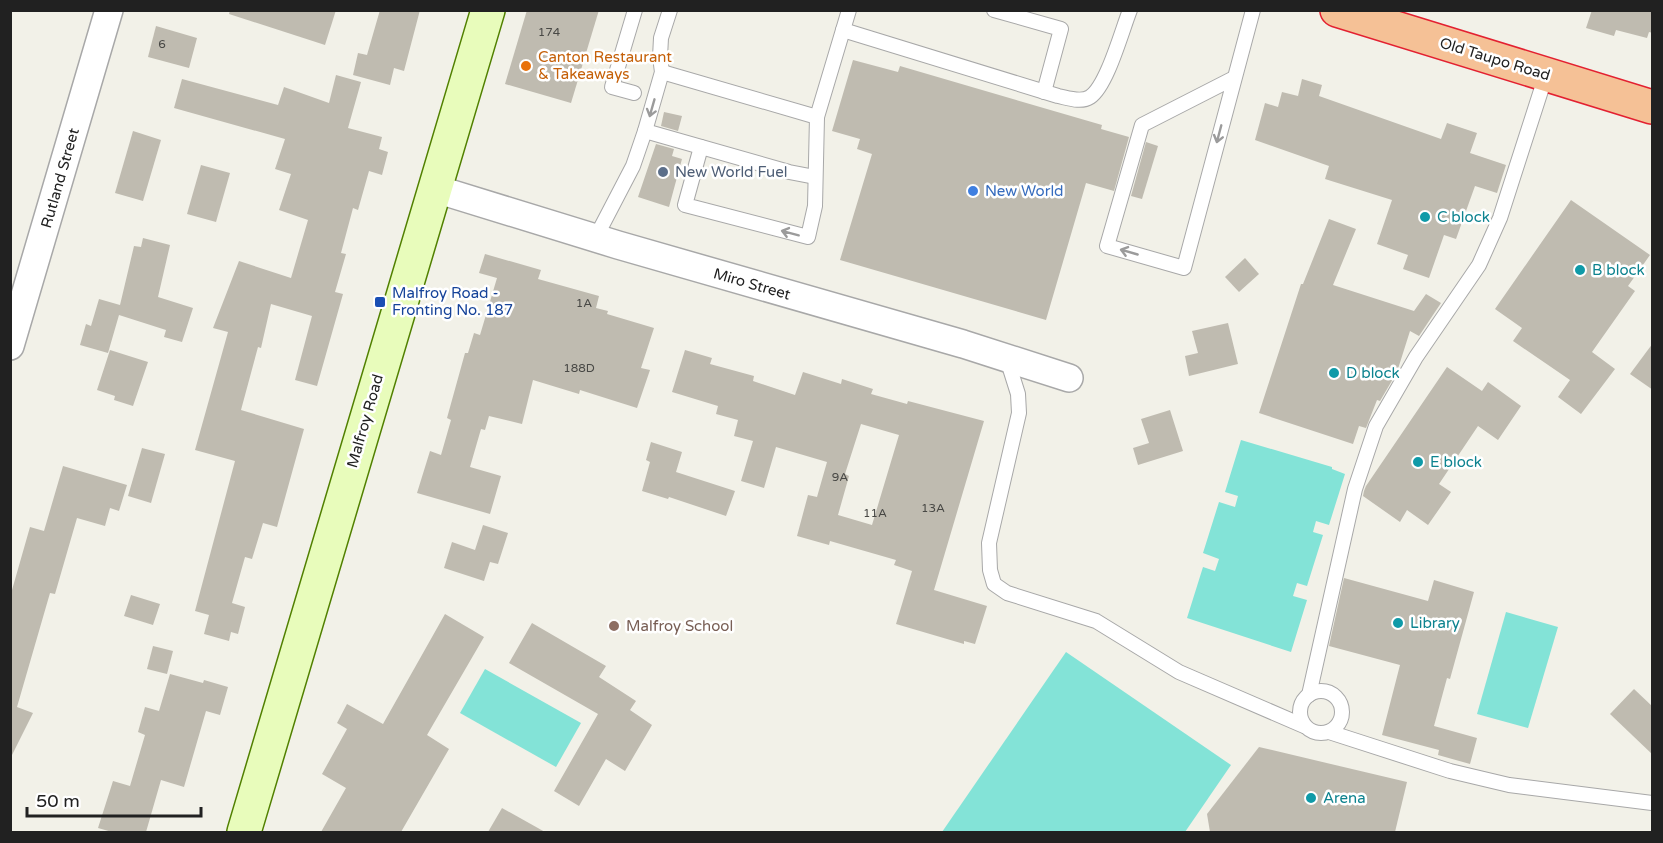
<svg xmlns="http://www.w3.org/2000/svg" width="1663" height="843" viewBox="0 0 1663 843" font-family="'Varela Round',sans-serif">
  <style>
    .pitch { fill: #83e3d7 }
    .building { fill: #bfbbb0; fill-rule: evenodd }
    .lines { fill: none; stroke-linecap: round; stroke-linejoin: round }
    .service-casing { stroke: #a8a8a8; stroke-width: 16 }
    .minor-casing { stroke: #a8a8a8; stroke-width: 30 }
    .secondary-casing { stroke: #518000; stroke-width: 36 }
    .trunk-casing { stroke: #e32131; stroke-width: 36 }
    .service { stroke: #fff; stroke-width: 14 }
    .minor { stroke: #fff; stroke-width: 27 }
    .secondary { stroke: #e8fcbb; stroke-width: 33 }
    .trunk { stroke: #f5c196; stroke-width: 33 }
    .oneway { stroke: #9b9b9b }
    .food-dot { fill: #e8710a; stroke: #fff; stroke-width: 2 }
    .service-dot { fill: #5c6f8a; stroke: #fff; stroke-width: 2 }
    .shop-dot { fill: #3f7fe0; stroke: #fff; stroke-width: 2 }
    .culture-dot { fill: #0f9aa8; stroke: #fff; stroke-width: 2 }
    .transit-dot { fill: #1a4fb4; stroke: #fff; stroke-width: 2 }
    .education-dot { fill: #8d6e63; stroke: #fff; stroke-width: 2 }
    .labels { text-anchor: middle; stroke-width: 5; stroke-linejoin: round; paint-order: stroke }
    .number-label { font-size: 12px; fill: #484845 }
    .food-label { font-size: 15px; fill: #c56008; stroke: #fff; text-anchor: start }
    .street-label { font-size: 15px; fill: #212121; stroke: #fff }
    .service-label { font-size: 15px; fill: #4e5e75; stroke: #fff; text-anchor: start }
    .shop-label { font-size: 15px; fill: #366cbe; stroke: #fff; text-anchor: start }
    .culture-label { font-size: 15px; fill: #0d838f; stroke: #fff; text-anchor: start }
    .transit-label { font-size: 15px; fill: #164399; stroke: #fff; text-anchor: start }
    .education-label { font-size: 15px; fill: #785e54; stroke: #fff; text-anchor: start }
  </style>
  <rect width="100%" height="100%" fill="#f2f1e8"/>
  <!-- pitch -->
  <g class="pitch">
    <polygon points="1241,440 1332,467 1332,469 1345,474 1329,525 1316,521 1313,532 1323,535 1307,586 1297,583 1293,596 1307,600 1291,652 1187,618 1203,567 1215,571 1219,559 1203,553 1219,502 1235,507 1238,496 1225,492"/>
    <polygon points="1506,612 1558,627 1528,728 1477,714"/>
    <polygon points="1066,652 1231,765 1185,832 942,832"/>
    <polygon points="485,669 581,723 556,767 460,713"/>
  </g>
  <!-- building -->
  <g class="building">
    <polygon points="230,10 336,10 325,45 229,14"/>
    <polygon points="380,10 420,10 404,71 394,68 390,85 353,75 358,53 367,55"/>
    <polygon points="527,10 599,10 571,103 505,84"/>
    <polygon points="1592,10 1653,10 1653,33 1649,32 1647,38 1616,30 1614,36 1586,28"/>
    <polygon points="156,26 197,38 189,68 148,57"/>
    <polygon points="853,60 898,72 900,66 1102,125 1101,129 1129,137 1114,191 1086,183 1046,320 840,260 872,154 857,149 860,139 832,131"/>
    <polygon points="336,75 361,82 348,128 382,137 379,149 388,152 382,175 369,171 358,210 353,208 341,253 346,254 335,292 343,294 317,386 295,380 312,316 271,304 261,348 258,347 241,410 304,429 277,527 263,523 252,559 245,557 232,603 245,607 238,634 231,632 229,641 204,634 209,615 195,611 235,461 195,450 228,332 213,328 239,261 291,278 308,220 279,210 291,174 275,169 285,139 174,108 182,79 278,105 284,87 329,103"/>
    <polygon points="1302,79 1322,85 1319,96 1441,139 1447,123 1477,133 1470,153 1506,165 1497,193 1475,186 1456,239 1444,235 1429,278 1403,269 1408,255 1377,244 1392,200 1325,179 1329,166 1255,140 1265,103 1278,107 1282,92 1298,96"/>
    <polygon points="664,112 682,116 678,131 661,126"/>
    <polygon points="133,131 161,140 143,201 115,193"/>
    <polygon points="1146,142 1158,146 1142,199 1131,196"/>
    <polygon points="656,144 674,149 672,156 682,159 669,207 638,197"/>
    <polygon points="201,165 230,173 216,222 187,214"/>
    <polygon points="1571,200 1650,255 1628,286 1635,291 1592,352 1615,369 1581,414 1558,397 1570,380 1513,341 1522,328 1495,309"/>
    <polygon points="1329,219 1356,229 1333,285 1414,311 1426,294 1441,303 1419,336 1410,331 1397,372 1380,401 1377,400 1366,428 1359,426 1353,444 1259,413 1301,284 1303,284"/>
    <polygon points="143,238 170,245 158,297 193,308 182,342 164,337 166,330 119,315 108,353 80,345 86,324 91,326 99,299 120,305 134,246 141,247"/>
    <polygon points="485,254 541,270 538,279 599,296 596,308 608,311 607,314 654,328 641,368 650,370 637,408 580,390 579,394 533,380 522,424 489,416 485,430 481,429 470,467 501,476 490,514 417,493 430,451 441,455 451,420 447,418 465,353 468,353 474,333 480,335 497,278 479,273"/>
    <polygon points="1245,258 1259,274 1239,292 1225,277"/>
    <polygon points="1228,323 1238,364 1189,376 1185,356 1198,353 1192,331"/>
    <polygon points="1653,343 1653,390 1630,374"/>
    <polygon points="110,350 148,362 133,406 114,400 115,396 97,390"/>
    <path d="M685 350 712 358 710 364 754 376 753 381 795 395 803 372 841 384 842 379 873 389 871 394 907 404 908 401 984 421 934 590 987 606 975 644 964 641V644L896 624 912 571 894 565 896 560 830 541 829 545 797 536 808 495 817 497 827 462 776 447 764 488 741 481 753 441 734 436 738 420 716 414 718 406 672 392ZM861 424 899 435 872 525 838 515 849 476 845 474Z"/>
    <polygon points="1447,367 1482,391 1488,382 1521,406 1498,440 1478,426 1439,484 1451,492 1428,525 1407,510 1400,522 1363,496 1364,491 1366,486"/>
    <polygon points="1170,410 1183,451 1138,465 1133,448 1149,443 1141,419"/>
    <polygon points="651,442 682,452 676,472 735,491 726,516 669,497 668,499 642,491 650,462 646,460"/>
    <polygon points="142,448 165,454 151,503 128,496"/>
    <polygon points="63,466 127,485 119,511 110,508 105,526 77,518 55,594 50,593 17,707 33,713 10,759 10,597 30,527 44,531"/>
    <polygon points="483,525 508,533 498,564 490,562 484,581 444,568 452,542 475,550"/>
    <polygon points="1344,578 1428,601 1434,580 1474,592 1450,679 1447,678 1434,726 1477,738 1470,764 1438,755 1439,750 1382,735 1400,665 1329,646"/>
    <polygon points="131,595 160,604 153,625 124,616"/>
    <polygon points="445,614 484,637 427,735 449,749 401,832 321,832 346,788 322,774 347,729 337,723 347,704 383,724"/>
    <polygon points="532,623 606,666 599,677 636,701 630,710 652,725 625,771 606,759 579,806 554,791 598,714 509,663"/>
    <polygon points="153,646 173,651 167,674 147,669"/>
    <polygon points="170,674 203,683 204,680 228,687 220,715 206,711 184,787 161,780 146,832 112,832 98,828 113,781 130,786 145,735 138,732 145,707 159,711"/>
    <polygon points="1634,689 1653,707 1653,755 1610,714"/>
    <polygon points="1259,747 1407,782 1395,832 1210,832 1207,814"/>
    <polygon points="502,808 545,832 488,832"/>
  </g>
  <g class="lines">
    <!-- service casing -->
    <g class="service-casing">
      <g id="service">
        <polyline points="994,10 1061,29 1044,92"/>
        <path d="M843 30 1058 96C1068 98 1081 103 1090 97 1107 86 1122 30 1130 10"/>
        <polyline points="662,72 817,117"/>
        <polyline points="1234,78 1142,125 1107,246 1184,268 1253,10"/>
        <polyline points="634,93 612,87 635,10"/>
        <polyline points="645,131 789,172 815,177"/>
        <polyline points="701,147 685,205 808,237 815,206 817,117 849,10"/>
        <polyline points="596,237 633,166 645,131 662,72 660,57 661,38 670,10"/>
        <polyline points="1007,359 1018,394 1019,413 989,543 990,570 994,584 1007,593 1096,621 1179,672 1304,726"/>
        <circle cx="1321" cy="712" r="21"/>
        <polyline points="1309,695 1355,489 1376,426 1416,357 1479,265 1500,218 1546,75"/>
        <polyline points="1329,732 1450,771 1509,785 1652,803"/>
      </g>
    </g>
    <!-- minor casing -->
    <g class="minor-casing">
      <g id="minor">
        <polyline points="436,189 618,245 963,344 1069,378"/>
        <polyline points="10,346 109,10"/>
      </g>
    </g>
    <!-- secondary casing -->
    <g class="secondary-casing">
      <polyline id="secondary" points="244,832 488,10"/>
    </g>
    <!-- trunk casing -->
    <g class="trunk-casing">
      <polyline id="trunk" points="1337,10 1652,107"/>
    </g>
    <!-- service -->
    <use href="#service" class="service"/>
    <!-- minor -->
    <use href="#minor" class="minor"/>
    <!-- secondary -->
    <use href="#secondary" class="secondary"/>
    <!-- trunk -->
    <use href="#trunk" class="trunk"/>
  </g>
  <!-- one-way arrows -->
  <defs><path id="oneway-shaft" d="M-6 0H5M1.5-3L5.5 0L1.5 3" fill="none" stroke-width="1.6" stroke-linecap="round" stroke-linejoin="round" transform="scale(1.5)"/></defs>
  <g class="oneway">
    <use href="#oneway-shaft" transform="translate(652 108) rotate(106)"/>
    <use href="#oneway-shaft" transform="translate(1219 134) rotate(105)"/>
    <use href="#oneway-shaft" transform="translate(790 233) rotate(-165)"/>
    <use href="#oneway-shaft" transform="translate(1129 252) rotate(-164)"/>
  </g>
  <!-- markers -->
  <circle class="food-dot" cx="526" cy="66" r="6"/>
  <circle class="service-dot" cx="663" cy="172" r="6"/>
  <circle class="shop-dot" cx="973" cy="191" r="6"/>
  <g class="culture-dot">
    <circle cx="1425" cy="217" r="6"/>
    <circle cx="1580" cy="270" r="6"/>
    <circle cx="1334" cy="373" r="6"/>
    <circle cx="1418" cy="462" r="6"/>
    <circle cx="1398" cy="623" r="6"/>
    <circle cx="1311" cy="798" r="6"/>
  </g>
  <rect class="transit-dot" x="374" y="296" width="12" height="12" rx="3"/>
  <circle class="education-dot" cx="614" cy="626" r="6"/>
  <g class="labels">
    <!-- number labels -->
    <g class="number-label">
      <text x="549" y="36">174</text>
      <text x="162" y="48">6</text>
      <text x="584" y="307">1A</text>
      <text x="579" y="372">188D</text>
      <text x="840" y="481">9A</text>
      <text x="933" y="512">13A</text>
      <text x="875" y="517">11A</text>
    </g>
    <!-- food labels -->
    <g class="food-label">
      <text x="538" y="62">Canton Restaurant<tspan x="538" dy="17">&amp; Takeaways</tspan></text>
    </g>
    <!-- street labels -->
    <g class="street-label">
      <text transform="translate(1495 59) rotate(17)" y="5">Old Taupo Road</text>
      <text transform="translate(60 178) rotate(-74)" y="5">Rutland Street</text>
      <text transform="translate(752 284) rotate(16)" y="5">Miro Street</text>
      <text transform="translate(365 421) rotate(-74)" y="5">Malfroy Road</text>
    </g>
    <!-- service labels -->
    <g class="service-label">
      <text x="675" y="177">New World Fuel</text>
    </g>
    <!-- shop labels -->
    <g class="shop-label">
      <text x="985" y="196">New World</text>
    </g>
    <!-- culture labels -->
    <g class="culture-label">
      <text x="1437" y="222">C block</text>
      <text x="1592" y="275">B block</text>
      <text x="1346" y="378">D block</text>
      <text x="1430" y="467">E block</text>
      <text x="1410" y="628">Library</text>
      <text x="1323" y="803">Arena</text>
    </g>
    <!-- transit labels -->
    <g class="transit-label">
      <text x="392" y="298">Malfroy Road -<tspan x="392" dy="17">Fronting No. 187</tspan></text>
    </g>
    <!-- education labels -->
    <g class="education-label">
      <text x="626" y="631">Malfroy School</text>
    </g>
  </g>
  <!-- border -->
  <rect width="1663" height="843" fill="none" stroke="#212121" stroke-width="24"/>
  <!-- scale -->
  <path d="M27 807v9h174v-9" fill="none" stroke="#212121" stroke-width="3"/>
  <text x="36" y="807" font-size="18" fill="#212121" stroke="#ffffff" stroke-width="4.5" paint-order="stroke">50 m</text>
</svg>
